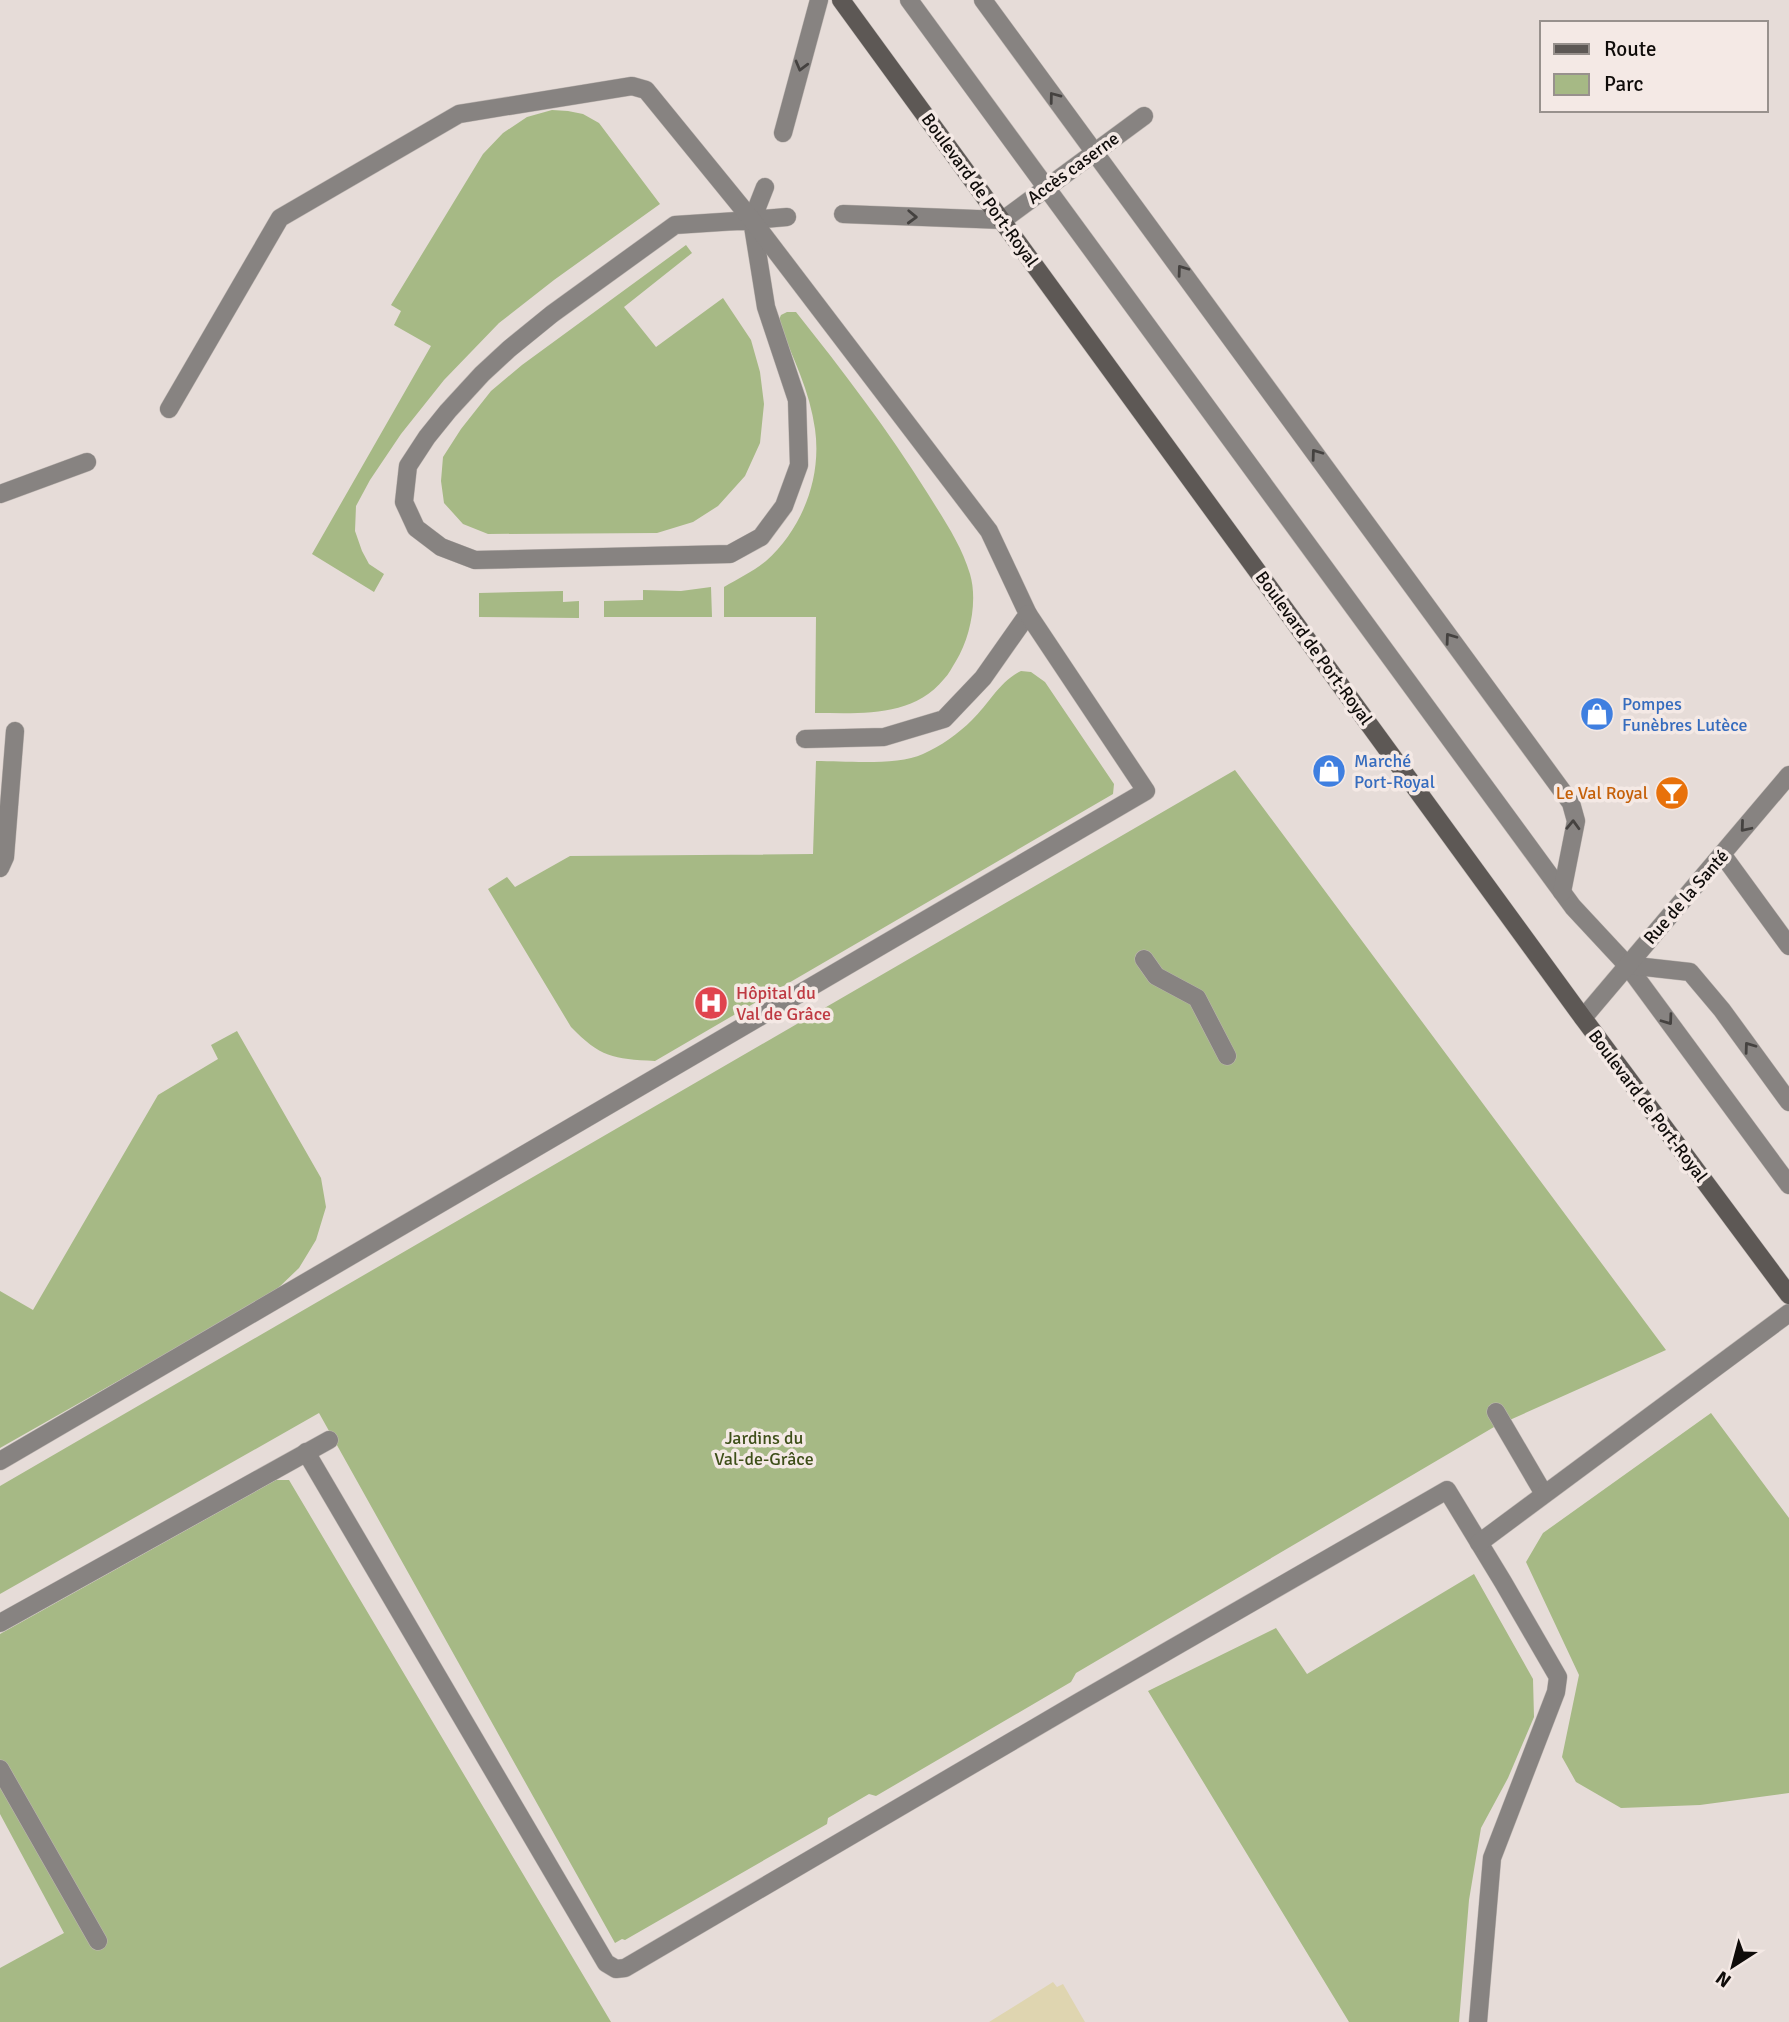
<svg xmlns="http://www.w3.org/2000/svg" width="1789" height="2022" viewBox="0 0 1789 2022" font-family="Signika,sans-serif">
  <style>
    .green { fill: #a6b985 }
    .sand { fill: #dfd5b0 }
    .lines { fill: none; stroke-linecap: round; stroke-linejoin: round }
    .service-casing { stroke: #bfb7b3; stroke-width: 19 }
    .minor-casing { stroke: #bfb7b3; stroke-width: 19 }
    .secondary-casing { stroke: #bfb7b3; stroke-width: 19 }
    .service { stroke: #878381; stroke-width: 18 }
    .minor { stroke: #878381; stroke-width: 18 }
    .secondary { stroke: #5d5855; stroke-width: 18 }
    .oneway { stroke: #454240 }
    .labels { text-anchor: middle; stroke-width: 7; stroke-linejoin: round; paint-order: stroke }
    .street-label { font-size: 18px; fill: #0f0c0a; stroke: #f4e9e5 }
    .shop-label { font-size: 18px; fill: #366cbe; stroke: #f4e9e5; text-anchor: start }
    .food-label { font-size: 18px; fill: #c56008; stroke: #f4e9e5; text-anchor: end }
    .health-label { font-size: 18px; fill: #be3a42; stroke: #f4e9e5; text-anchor: start }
    .park-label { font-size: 18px; fill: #3e4f19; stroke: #f4e9e5 }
  </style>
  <rect width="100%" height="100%" fill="#e6dcd8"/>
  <!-- green -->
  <g class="green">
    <polygon points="552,110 568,111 583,114 599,123 660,204 554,280 499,323 444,380 401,434 370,480 356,506 355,531 362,551 369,564 384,574 374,592 312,554 431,346 394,325 401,311 391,305 483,154 503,133 527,117"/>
    <polygon points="686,245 692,253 624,307 656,347 723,298 751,340 760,372 764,404 760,443 745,476 718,506 693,522 657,533 488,534 463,524 444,503 441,481 443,457 461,429 491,391 522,365"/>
    <path d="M787 312H796C843 371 888 430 928 494 944 520 961 544 970 574 978 601 970 638 956 661 952 667 949 674 944 679 912 718 861 713 815 713L816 617H724V587C738 579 754 571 766 561 802 529 822 478 815 429 810 392 793 357 778 322L781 315Z"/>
    <polygon points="711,587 712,617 604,617 604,601 643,600 643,590 681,591"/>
    <polygon points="563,591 563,602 579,601 579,618 479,617 479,593"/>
    <path d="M1021 671 1031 672 1045 682 1114 784 1113 794 655 1061C613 1059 600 1057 571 1027L488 889 507 877 515 887 570 856 813 854 816 761C846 761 897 766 923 754 941 746 958 734 972 720 989 704 999 682 1021 671Z"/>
    <polygon points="1235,770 1666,1350 1494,1427 1076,1673 1071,1682 876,1796 869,1794 828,1818 827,1824 625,1940 622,1939 615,1943 319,1413 0,1594 0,1486"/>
    <polygon points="237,1031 321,1178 326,1207 316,1240 299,1268 273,1293 0,1448 0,1291 33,1310 158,1095 218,1059 211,1045"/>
    <polygon points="1711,1413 1789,1518 1789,1793 1700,1805 1621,1808 1576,1782 1562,1757 1579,1675 1526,1562 1543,1533"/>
    <polygon points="276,1480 289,1480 611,2022 0,2022 0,1968 64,1933 0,1814 0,1634"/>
    <polygon points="1474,1574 1533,1679 1534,1717 1508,1778 1481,1828 1469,1900 1459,2022 1349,2022 1148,1691 1276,1628 1307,1674"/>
  </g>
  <!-- sand -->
  <polygon class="sand" points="1053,1982 1057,1987 1063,1984 1085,2022 989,2022"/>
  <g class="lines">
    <!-- service casing -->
    <g class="service-casing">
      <g id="service">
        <polyline points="909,0 1573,907 1627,965 1789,1185"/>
        <polyline points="783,133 819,0"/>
        <polyline points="765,187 752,220 787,217"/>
        <polyline points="843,214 1003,220 1144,116"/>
        <polygon points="752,220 766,307 797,400 799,465 784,506 761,537 730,554 475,560 441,547 416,528 404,502 408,466 427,437 448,411 482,374 509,349 552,314 675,225"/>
        <polyline points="169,409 280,218 459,114 632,86 646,90 752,220 989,531 1028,614 983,678 944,719 884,737 805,739"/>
        <polyline points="0,494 87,462"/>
        <polyline points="1722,854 1789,946"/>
        <polyline points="0,868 5,857 15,731"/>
        <polyline points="1144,959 1156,976 1197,998 1227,1056"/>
        <polyline points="1627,965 1690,972 1722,1010 1789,1102"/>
        <polyline points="1496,1412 1544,1494"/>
        <polyline points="306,1452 606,1963 616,1969 625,1968 1079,1702 1447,1490 1503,1582 1558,1677 1556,1692 1492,1858 1478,2022"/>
        <polyline points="0,1461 1146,791 1028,614"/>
        <polyline points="1479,1543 1789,1313"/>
        <polyline points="0,1623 329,1440"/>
        <polyline points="0,1769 98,1941"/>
      </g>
    </g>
    <!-- minor casing -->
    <g class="minor-casing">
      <g id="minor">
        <polyline points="983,0 1571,803 1576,821 1562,892"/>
        <polyline points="1583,1018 1789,775"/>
      </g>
    </g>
    <!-- secondary casing -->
    <g class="secondary-casing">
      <polyline id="secondary" points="841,0 1583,1018 1789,1295"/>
    </g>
    <!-- service -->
    <use href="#service" class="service"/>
    <!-- minor -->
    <use href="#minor" class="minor"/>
    <!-- secondary -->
    <use href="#secondary" class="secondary"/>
  </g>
  <!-- one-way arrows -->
  <defs><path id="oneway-chevron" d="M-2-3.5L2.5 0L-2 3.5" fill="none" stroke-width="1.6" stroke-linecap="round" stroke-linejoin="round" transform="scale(1.75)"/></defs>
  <g class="oneway">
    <use href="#oneway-chevron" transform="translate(801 66) rotate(105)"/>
    <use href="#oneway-chevron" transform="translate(1054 97) rotate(-127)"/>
    <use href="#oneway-chevron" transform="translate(912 217) rotate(2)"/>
    <use href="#oneway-chevron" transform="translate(1182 270) rotate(-126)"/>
    <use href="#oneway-chevron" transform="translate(1316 454) rotate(-126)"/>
    <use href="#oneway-chevron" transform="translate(1450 638) rotate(-126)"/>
    <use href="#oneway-chevron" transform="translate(1573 825) rotate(-88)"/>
    <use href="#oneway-chevron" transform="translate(1745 827) rotate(130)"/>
    <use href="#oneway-chevron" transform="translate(1668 1020) rotate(54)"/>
    <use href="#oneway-chevron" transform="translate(1749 1047) rotate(-126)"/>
  </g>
  <!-- icons -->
  <defs>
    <g id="shop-disc" transform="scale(1.75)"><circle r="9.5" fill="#3f7fe0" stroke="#f4e9e5"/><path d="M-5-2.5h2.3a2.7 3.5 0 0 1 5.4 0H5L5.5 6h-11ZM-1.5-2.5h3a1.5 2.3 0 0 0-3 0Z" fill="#fff"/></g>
    <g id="bar-disc" transform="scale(1.75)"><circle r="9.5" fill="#e8710a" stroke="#f4e9e5"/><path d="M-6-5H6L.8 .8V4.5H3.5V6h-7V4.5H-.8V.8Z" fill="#fff"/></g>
    <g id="hospital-disc" transform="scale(1.75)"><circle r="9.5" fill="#e0444e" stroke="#f4e9e5"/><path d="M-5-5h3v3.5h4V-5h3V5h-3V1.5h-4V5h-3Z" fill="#fff"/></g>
  </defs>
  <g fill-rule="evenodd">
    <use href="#shop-disc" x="1597" y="714"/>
    <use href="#shop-disc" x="1329" y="771"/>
    <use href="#bar-disc" x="1672" y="793"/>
    <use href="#hospital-disc" x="711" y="1003"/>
  </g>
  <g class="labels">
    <!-- street labels -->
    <g class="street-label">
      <text transform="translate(1073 168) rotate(-36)" y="6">Accès caserne</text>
      <text transform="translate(980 190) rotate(54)" y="6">Boulevard de Port-Royal</text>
      <text transform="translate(1314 648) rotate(54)" y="6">Boulevard de Port-Royal</text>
      <text transform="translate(1686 897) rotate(-49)" y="6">Rue de la Santé</text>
      <text transform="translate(1648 1106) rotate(53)" y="6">Boulevard de Port-Royal</text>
    </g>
    <!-- shop labels -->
    <g class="shop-label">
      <text x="1622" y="710">Pompes<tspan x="1622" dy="21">Funèbres Lutèce</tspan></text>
      <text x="1354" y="767">Marché<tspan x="1354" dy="21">Port-Royal</tspan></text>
    </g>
    <!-- food labels -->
    <g class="food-label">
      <text x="1648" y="799">Le Val Royal</text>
    </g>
    <!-- health labels -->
    <g class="health-label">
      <text x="736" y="999">Hôpital du<tspan x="736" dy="21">Val de Grâce</tspan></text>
    </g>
    <!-- park labels -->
    <g class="park-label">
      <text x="764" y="1444">Jardins du<tspan x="764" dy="21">Val-de-Grâce</tspan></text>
    </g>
  </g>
  <!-- legend -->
  <rect x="1540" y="21" width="228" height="91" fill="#f4e9e5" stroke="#98918d" stroke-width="2"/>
  <rect x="1554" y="44" width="35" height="10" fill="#5d5855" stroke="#98918d" stroke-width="2"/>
  <text x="1604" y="56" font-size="21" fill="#0f0c0a">Route</text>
  <rect x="1554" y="74" width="35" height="21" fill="#a6b985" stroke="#98918d" stroke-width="2"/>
  <text x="1604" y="91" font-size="21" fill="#0f0c0a">Parc</text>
  <!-- north arrow -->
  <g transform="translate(1733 1966) rotate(216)" stroke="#f4e9e5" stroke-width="5" paint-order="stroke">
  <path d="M0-5L12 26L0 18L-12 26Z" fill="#0f0c0a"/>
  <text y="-10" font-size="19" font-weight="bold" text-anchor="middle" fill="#0f0c0a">N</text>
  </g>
</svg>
